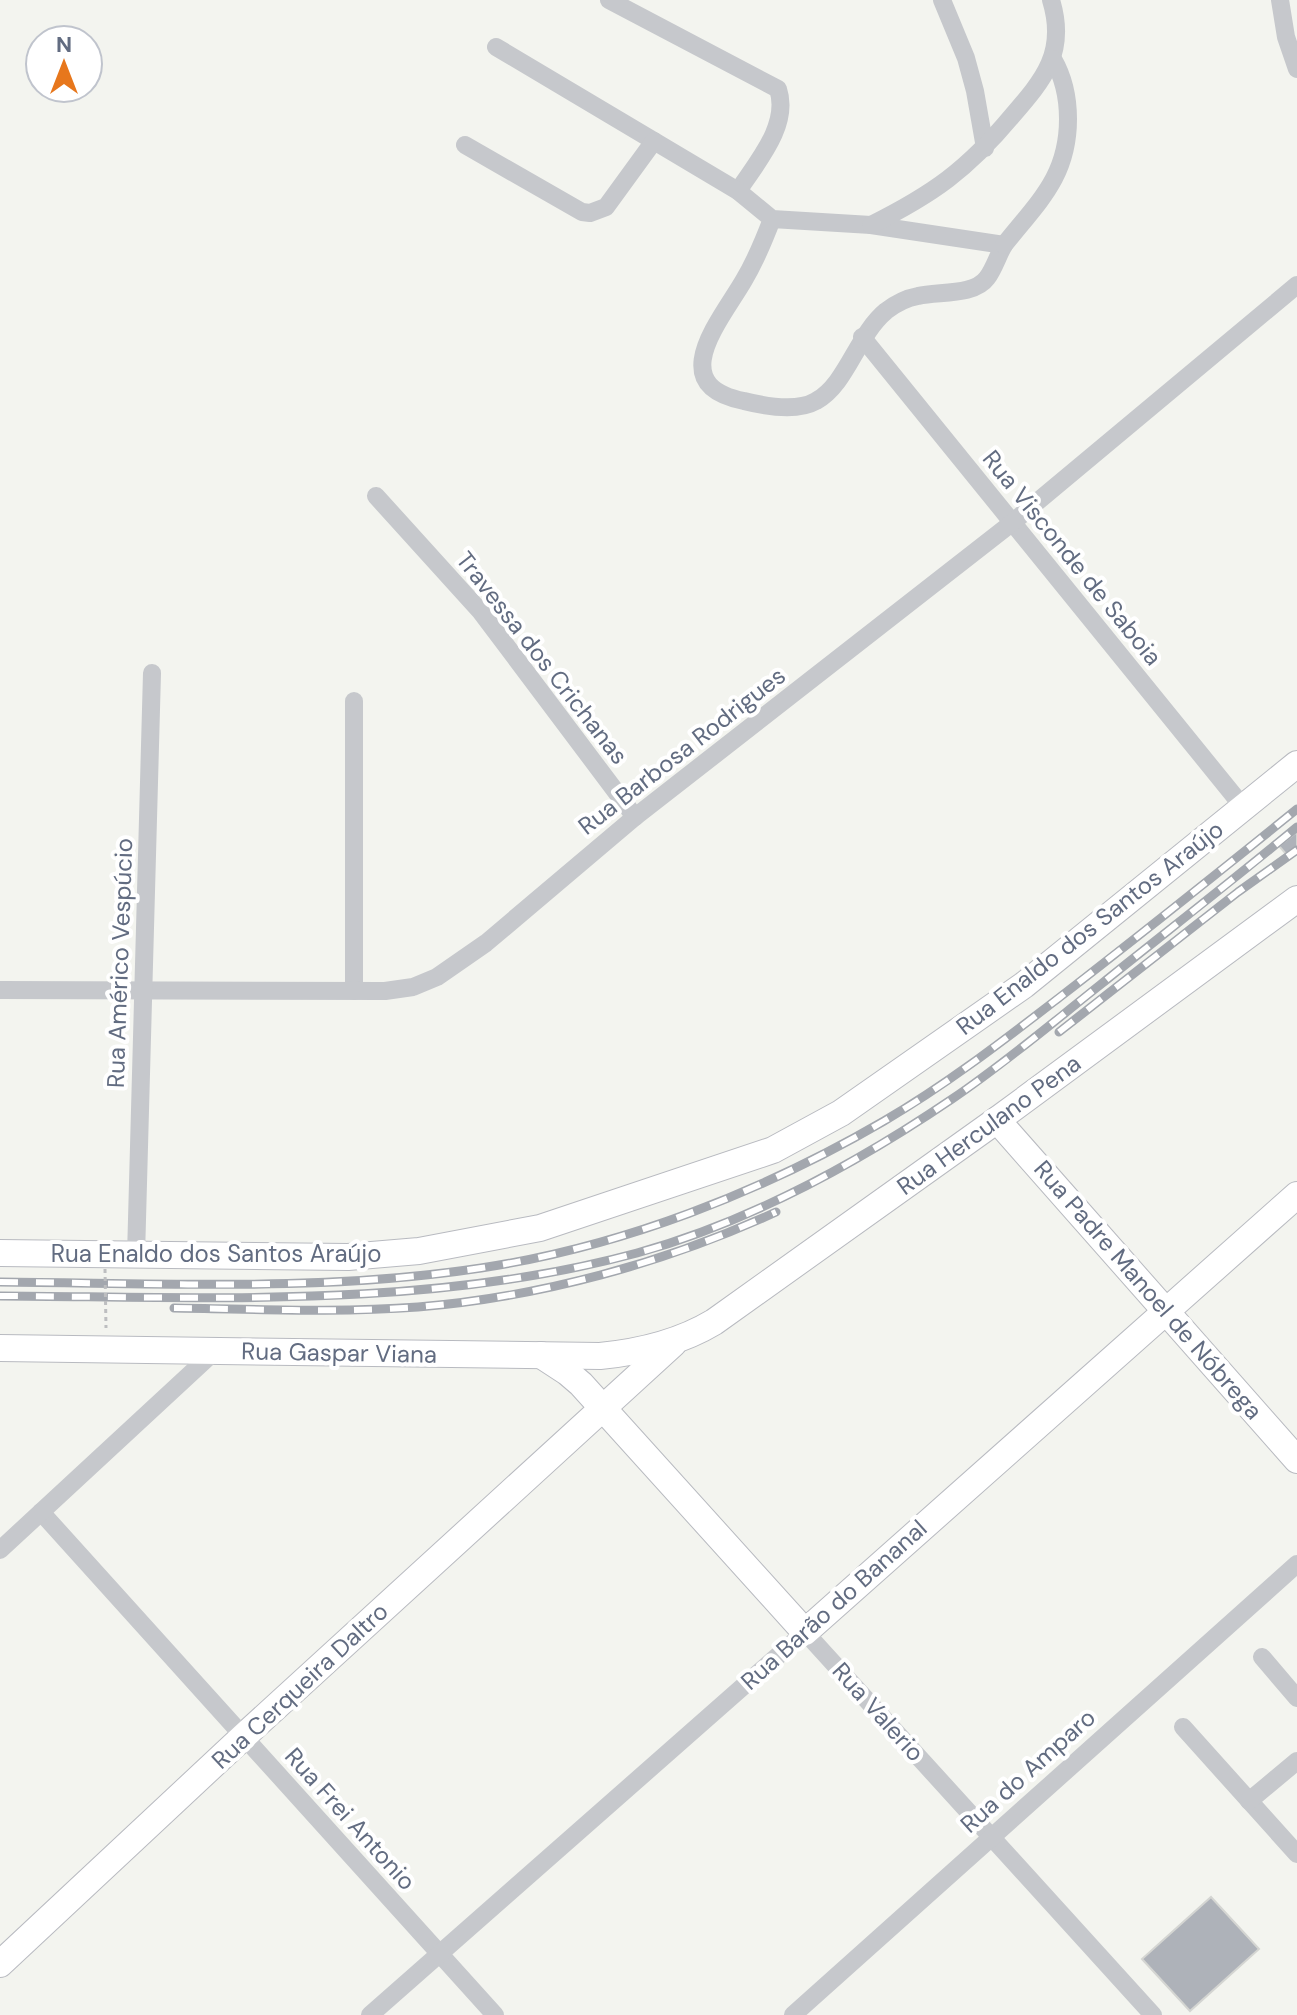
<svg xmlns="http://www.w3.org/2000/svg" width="1297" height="2015" viewBox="0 0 1297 2015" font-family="'DM Sans',sans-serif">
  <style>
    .building { fill: #aeb2b9; stroke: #d4d5d2; stroke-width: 2 }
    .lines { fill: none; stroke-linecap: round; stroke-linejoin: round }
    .secondary-casing { stroke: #b8bac0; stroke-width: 28 }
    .street { stroke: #c6c8cc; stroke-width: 18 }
    .secondary { stroke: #fff; stroke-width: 26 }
    .rail-casing { stroke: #a3a7ae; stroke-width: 9 }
    .rail { stroke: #fff; stroke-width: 6; stroke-dasharray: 18; stroke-linecap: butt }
    .path-bridge { stroke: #bdbec0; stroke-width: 3; stroke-dasharray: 4 4; stroke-linecap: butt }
    .labels { text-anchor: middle; stroke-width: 8; stroke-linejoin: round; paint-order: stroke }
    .street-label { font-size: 24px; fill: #626c81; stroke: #fff }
  </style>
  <rect width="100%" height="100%" fill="#f3f4ef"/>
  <!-- building -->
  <g class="building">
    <polygon points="1297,832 1297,847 1286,854 1279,846"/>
    <polygon points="1211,1897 1259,1949 1190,2011 1142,1959"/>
  </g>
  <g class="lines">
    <!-- secondary casing -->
    <g class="secondary-casing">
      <g id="secondary">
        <polyline points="997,1120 1297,1460"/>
        <polyline points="0,1253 348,1257 419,1251 540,1228 773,1150 841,1113 1024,985 1297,764"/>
        <path d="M0 1348 600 1356C641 1352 679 1343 714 1322L997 1120 1297 899"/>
        <polyline points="541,1355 567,1372 581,1384 805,1632 1297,1195"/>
        <polyline points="0,1964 244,1736 673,1344"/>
      </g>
    </g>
    <!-- street -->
    <g class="street">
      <path d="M609 0 778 89C790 125 757 162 738 191"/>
      <polyline points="942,0 966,58 975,91 985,148"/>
      <polyline points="1280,0 1286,37 1297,69"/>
      <path d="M496 47 738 191 772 219 871 225 1004 245C998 255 994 269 987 278 974 296 938 291 918 296 907 298 895 304 886 311 857 335 847 384 816 401 797 412 764 406 744 401 663 385 721 320 744 280 756 260 764 240 772 219"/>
      <polyline points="465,145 582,212 590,213 606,207 654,141"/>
      <path d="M871 225C933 194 967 170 1012 116 1044 79 1067 52 1051 0"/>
      <path d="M1004 245C1038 202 1068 177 1068 119 1068 96 1064 78 1053 59"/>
      <polyline points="862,337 1244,808"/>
      <polyline points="376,496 481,612 635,817"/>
      <polyline points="354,701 354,991"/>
      <polyline points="0,990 385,991 413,987 437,977 486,943 635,817 1013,522 1297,285"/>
      <polyline points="136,1256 152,673"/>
      <polyline points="41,1512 495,2015"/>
      <polyline points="0,1550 215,1351"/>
      <polyline points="1262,1657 1297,1698"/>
      <polyline points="1183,1727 1297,1854"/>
      <polyline points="1249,1801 1297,1761"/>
      <polyline points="370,2015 805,1632 1153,2015"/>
      <polyline points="793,2015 1297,1564"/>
    </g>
    <!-- secondary -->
    <use href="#secondary" class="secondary"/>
    <!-- rail casing -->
    <g class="rail-casing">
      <g id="rail">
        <polyline points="1059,1032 1238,892 1297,850"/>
        <path d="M0 1282C160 1283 322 1292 481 1268 621 1247 762 1192 884 1121 946 1085 1004 1040 1060 997 1140 935 1219 872 1297 809"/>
        <path d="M0 1296C212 1297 429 1309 637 1253 749 1222 856 1164 952 1099 1004 1064 1052 1023 1100 985 1166 932 1232 881 1297 827"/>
        <path d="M174 1308C255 1309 337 1313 418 1307 540 1297 665 1263 776 1212"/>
      </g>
    </g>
    <!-- rail -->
    <use href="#rail" class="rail"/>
    <!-- path-bridge -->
    <polyline class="path-bridge" points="105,1269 106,1328"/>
  </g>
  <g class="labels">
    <!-- street labels -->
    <g class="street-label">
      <text transform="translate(1072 558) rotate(51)" y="8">Rua Visconde de Saboia</text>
      <text transform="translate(542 658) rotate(52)" y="8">Travessa dos Crichanas</text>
      <text transform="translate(682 751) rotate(-38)" y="8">Rua Barbosa Rodrigues</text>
      <text transform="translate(1090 928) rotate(-38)" y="8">Rua Enaldo dos Santos Araújo</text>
      <text transform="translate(120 963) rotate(-88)" y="8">Rua Américo Vespúcio</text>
      <text transform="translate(989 1125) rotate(-36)" y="8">Rua Herculano Pena</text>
      <text x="216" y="1262">Rua Enaldo dos Santos Araújo</text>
      <text transform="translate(1148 1290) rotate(49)" y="8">Rua Padre Manoel de Nóbrega</text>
      <text transform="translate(339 1353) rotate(1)" y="8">Rua Gaspar Viana</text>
      <text transform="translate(834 1605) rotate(-42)" y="8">Rua Barão do Bananal</text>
      <text transform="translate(300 1686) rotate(-43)" y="8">Rua Cerqueira Daltro</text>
      <text transform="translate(878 1712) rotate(48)" y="8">Rua Valerio</text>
      <text transform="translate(1028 1771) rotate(-42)" y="8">Rua do Amparo</text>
      <text transform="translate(350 1819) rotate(48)" y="8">Rua Frei Antonio</text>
    </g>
  </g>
  <!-- north arrow -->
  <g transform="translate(64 64)"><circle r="38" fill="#ffffff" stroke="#c0c4cd" stroke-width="2"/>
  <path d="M0-6L14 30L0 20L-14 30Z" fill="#e7771c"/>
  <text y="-12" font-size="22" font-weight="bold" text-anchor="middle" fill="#626c81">N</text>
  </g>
</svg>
